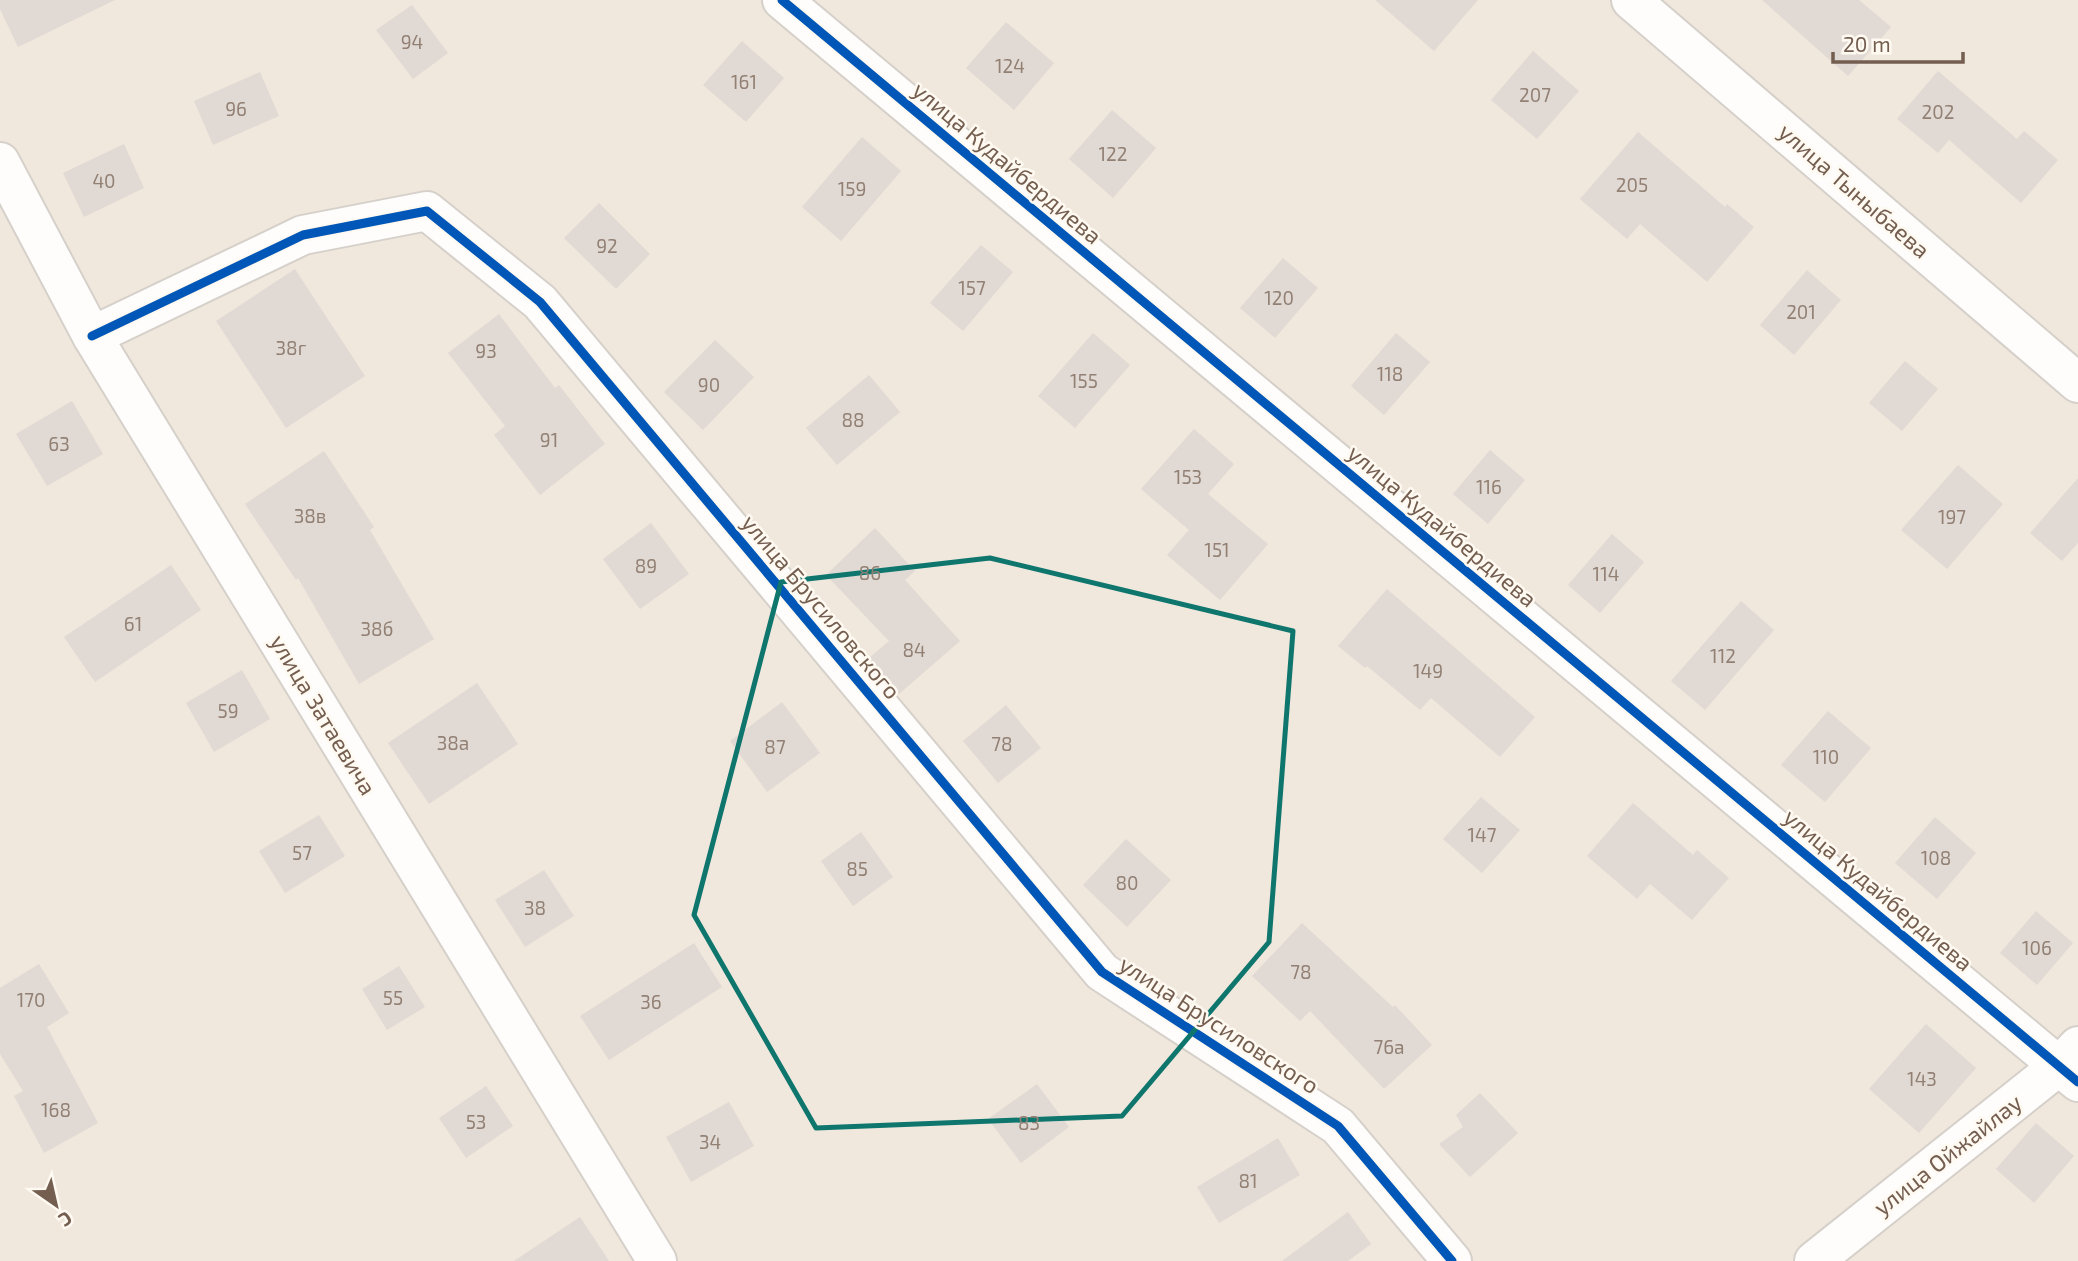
<svg xmlns="http://www.w3.org/2000/svg" width="2078" height="1261" viewBox="0 0 2078 1261" font-family="'Exo 2',sans-serif">
  <style>
    .residential { fill: #f0e7dd }
    .building { fill: #e1dad4 }
    .lines { fill: none; stroke-linecap: round; stroke-linejoin: round }
    .minor-casing { stroke: #d5d0c9; stroke-width: 42 }
    .minor { stroke: #fefdfc; stroke-width: 38 }
    .cycleway-casing { stroke: #fef9f1; stroke-width: 13 }
    .cycleway { stroke: #0057b8; stroke-width: 9 }
    .marked { fill: none; stroke: #0f766e; stroke-width: 5; stroke-linejoin: round }
    .labels { text-anchor: middle; stroke-width: 5; stroke-linejoin: round; paint-order: stroke }
    .number-label { font-size: 19px; fill: #928074 }
    .street-label { font-size: 23px; fill: #745e50; stroke: #fef9f1 }
  </style>
  <rect width="100%" height="100%" fill="#f8f4ee"/>
  <!-- residential -->
  <rect class="residential" x="0" y="0" width="2078" height="1261"/>
  <!-- building -->
  <g class="building">
    <polygon points="0,0 115,0 18,47 0,9"/>
    <polygon points="1375,0 1478,0 1434,51"/>
    <polygon points="1762,0 1859,0 1891,27 1848,76"/>
    <polygon points="412,5 448,53 413,79 376,30"/>
    <polygon points="1006,22 1054,63 1014,110 966,68"/>
    <polygon points="742,41 784,78 746,122 703,85"/>
    <polygon points="1533,51 1579,91 1537,139 1491,100"/>
    <polygon points="1938,71 2017,139 2024,131 2058,160 2021,203 1949,140 1938,153 1897,119"/>
    <polygon points="260,72 279,116 213,145 194,101"/>
    <polygon points="1112,110 1156,148 1113,198 1069,159"/>
    <polygon points="1638,132 1725,207 1727,204 1754,227 1707,282 1640,224 1627,239 1580,199"/>
    <polygon points="862,137 901,171 841,241 802,207"/>
    <polygon points="124,144 144,188 84,217 63,173"/>
    <polygon points="599,203 650,254 616,289 564,238"/>
    <polygon points="981,245 1013,272 963,331 930,303"/>
    <polygon points="1283,258 1318,288 1275,338 1240,308"/>
    <polygon points="295,269 365,376 286,428 216,321"/>
    <polygon points="1807,270 1841,300 1794,355 1760,325"/>
    <polygon points="499,314 555,388 559,385 605,444 540,495 494,435 505,426 448,353"/>
    <polygon points="1093,333 1130,365 1075,428 1038,396"/>
    <polygon points="1396,333 1430,362 1384,415 1351,386"/>
    <polygon points="715,340 754,377 703,430 664,392"/>
    <polygon points="1905,361 1938,389 1902,431 1869,403"/>
    <polygon points="869,375 900,412 837,465 806,428"/>
    <polygon points="72,401 103,454 47,486 16,434"/>
    <polygon points="1194,429 1234,464 1208,494 1268,544 1220,600 1167,555 1189,530 1141,489"/>
    <polygon points="1490,450 1525,480 1488,524 1453,494"/>
    <polygon points="324,451 374,527 370,530 434,639 359,684 298,578 296,580 245,504"/>
    <polygon points="1958,465 2003,504 1947,569 1901,530"/>
    <polygon points="2078,478 2078,543 2062,561 2030,533"/>
    <polygon points="651,523 689,574 640,609 603,559"/>
    <polygon points="875,528 915,571 905,580 960,641 899,694 868,659 889,641 826,575"/>
    <polygon points="1612,534 1644,562 1600,613 1568,585"/>
    <polygon points="171,565 201,610 95,682 64,637"/>
    <polygon points="1387,589 1535,717 1500,757 1431,698 1420,710 1367,666 1365,668 1338,646"/>
    <polygon points="1741,601 1774,630 1705,710 1671,681"/>
    <polygon points="242,670 270,719 214,752 186,703"/>
    <polygon points="477,683 518,744 429,804 388,743"/>
    <polygon points="782,702 820,753 767,792 730,741"/>
    <polygon points="1006,705 1041,748 998,783 963,741"/>
    <polygon points="1828,711 1871,748 1825,802 1781,765"/>
    <polygon points="1481,797 1520,830 1482,873 1443,839"/>
    <polygon points="1633,803 1693,855 1697,850 1729,878 1692,920 1650,884 1637,899 1587,856"/>
    <polygon points="319,815 345,856 285,893 259,851"/>
    <polygon points="1935,817 1976,853 1937,899 1895,863"/>
    <polygon points="861,832 893,877 853,906 821,861"/>
    <polygon points="1126,839 1171,880 1127,927 1083,885"/>
    <polygon points="544,870 574,916 525,947 495,900"/>
    <polygon points="2036,911 2073,943 2037,985 2000,953"/>
    <polygon points="1302,923 1393,1007 1395,1005 1432,1045 1384,1089 1310,1011 1300,1021 1252,976"/>
    <polygon points="694,943 722,987 609,1060 580,1016"/>
    <polygon points="39,964 69,1013 47,1027 98,1123 44,1153 14,1096 23,1091 0,1054 0,988"/>
    <polygon points="399,966 425,1007 387,1030 362,989"/>
    <polygon points="1926,1024 1976,1068 1919,1133 1869,1089"/>
    <polygon points="1037,1084 1069,1127 1021,1163 988,1119"/>
    <polygon points="486,1086 513,1126 466,1158 439,1118"/>
    <polygon points="1480,1093 1518,1133 1470,1177 1439,1144 1463,1127 1456,1115"/>
    <polygon points="729,1102 754,1146 691,1182 666,1137"/>
    <polygon points="2036,1123 2074,1156 2034,1203 1996,1169"/>
    <polygon points="1278,1138 1300,1175 1219,1223 1197,1187"/>
    <polygon points="1348,1212 1371,1244 1348,1261 1282,1261"/>
    <polygon points="580,1217 609,1261 514,1261"/>
  </g>
  <g class="lines">
    <!-- minor casing -->
    <g class="minor-casing">
      <g id="minor">
        <polyline points="782,0 2078,1082"/>
        <polyline points="1631,0 2078,383"/>
        <polyline points="0,162 92,336 657,1261"/>
        <polyline points="92,336 303,235 427,211 540,302 1102,972 1338,1126 1452,1261"/>
        <polyline points="1814,1261 2059,1066 2078,1046"/>
      </g>
    </g>
    <!-- minor -->
    <use href="#minor" class="minor"/>
    <!-- cycleway casing -->
    <g class="cycleway-casing">
      <g id="cycleway">
        <polyline points="782,0 2078,1082"/>
        <polyline points="92,336 303,235 427,211 540,302 1102,972 1338,1126 1452,1261"/>
      </g>
    </g>
    <!-- cycleway -->
    <use href="#cycleway" class="cycleway"/>
  </g>
  <!-- marked area -->
  <path class="marked" d="M990 558 1293 631 1269 942 1122 1116 816 1128 694 915 781 582Z"/>
  <g class="labels">
    <!-- number labels -->
    <g class="number-label">
      <text x="412" y="49">94</text>
      <text x="1010" y="73">124</text>
      <text x="744" y="89">161</text>
      <text x="1535" y="102">207</text>
      <text x="236" y="116">96</text>
      <text x="1938" y="119">202</text>
      <text x="1113" y="161">122</text>
      <text x="104" y="188">40</text>
      <text x="1632" y="192">205</text>
      <text x="852" y="196">159</text>
      <text x="607" y="253">92</text>
      <text x="972" y="295">157</text>
      <text x="1279" y="305">120</text>
      <text x="1801" y="319">201</text>
      <text x="291" y="355">38г</text>
      <text x="486" y="358">93</text>
      <text x="1390" y="381">118</text>
      <text x="1084" y="388">155</text>
      <text x="709" y="392">90</text>
      <text x="853" y="427">88</text>
      <text x="549" y="447">91</text>
      <text x="59" y="451">63</text>
      <text x="1188" y="484">153</text>
      <text x="1489" y="494">116</text>
      <text x="310" y="523">38в</text>
      <text x="1952" y="524">197</text>
      <text x="1217" y="557">151</text>
      <text x="646" y="573">89</text>
      <text x="870" y="580">86</text>
      <text x="1606" y="581">114</text>
      <text x="133" y="631">61</text>
      <text x="377" y="636">38б</text>
      <text x="914" y="657">84</text>
      <text x="1723" y="663">112</text>
      <text x="1428" y="678">149</text>
      <text x="228" y="718">59</text>
      <text x="453" y="750">38а</text>
      <text x="1002" y="751">78</text>
      <text x="775" y="754">87</text>
      <text x="1826" y="764">110</text>
      <text x="1482" y="842">147</text>
      <text x="302" y="860">57</text>
      <text x="1936" y="865">108</text>
      <text x="857" y="876">85</text>
      <text x="1127" y="890">80</text>
      <text x="535" y="915">38</text>
      <text x="2037" y="955">106</text>
      <text x="1301" y="979">78</text>
      <text x="393" y="1005">55</text>
      <text x="31" y="1007">170</text>
      <text x="651" y="1009">36</text>
      <text x="1389" y="1054">76а</text>
      <text x="1922" y="1086">143</text>
      <text x="56" y="1117">168</text>
      <text x="476" y="1129">53</text>
      <text x="1029" y="1130">83</text>
      <text x="710" y="1149">34</text>
      <text x="1248" y="1188">81</text>
    </g>
    <!-- street labels -->
    <g class="street-label">
      <text transform="translate(1007 163) rotate(40)" y="8">улица Кудайбердиева</text>
      <text transform="translate(1854 191) rotate(41)" y="8">улица Тыныбаева</text>
      <text transform="translate(1442 526) rotate(40)" y="8">улица Кудайбердиева</text>
      <text transform="translate(821 607) rotate(50)" y="8">улица Брусиловского</text>
      <text transform="translate(323 715) rotate(59)" y="8">улица Затаевича</text>
      <text transform="translate(1878 890) rotate(40)" y="8">улица Кудайбердиева</text>
      <text transform="translate(1219 1025) rotate(33)" y="8">улица Брусиловского</text>
      <text transform="translate(1948 1155) rotate(-38)" y="8">улица Ойжайлау</text>
    </g>
  </g>
  <!-- north arrow -->
  <g transform="translate(56 1205) rotate(146)" stroke="#fef9f1" stroke-width="5" paint-order="stroke">
  <path d="M0-5L12 26L0 18L-12 26Z" fill="#745e50"/>
  <text y="-10" font-size="19" font-weight="bold" text-anchor="middle" fill="#745e50">С</text>
  </g>
  <!-- scale -->
  <path d="M1833 52v10h130v-10" fill="none" stroke="#745e50" stroke-width="3.5"/>
  <text x="1843" y="52" font-size="21" fill="#745e50" stroke="#fef9f1" stroke-width="5" paint-order="stroke">20 m</text>
</svg>
